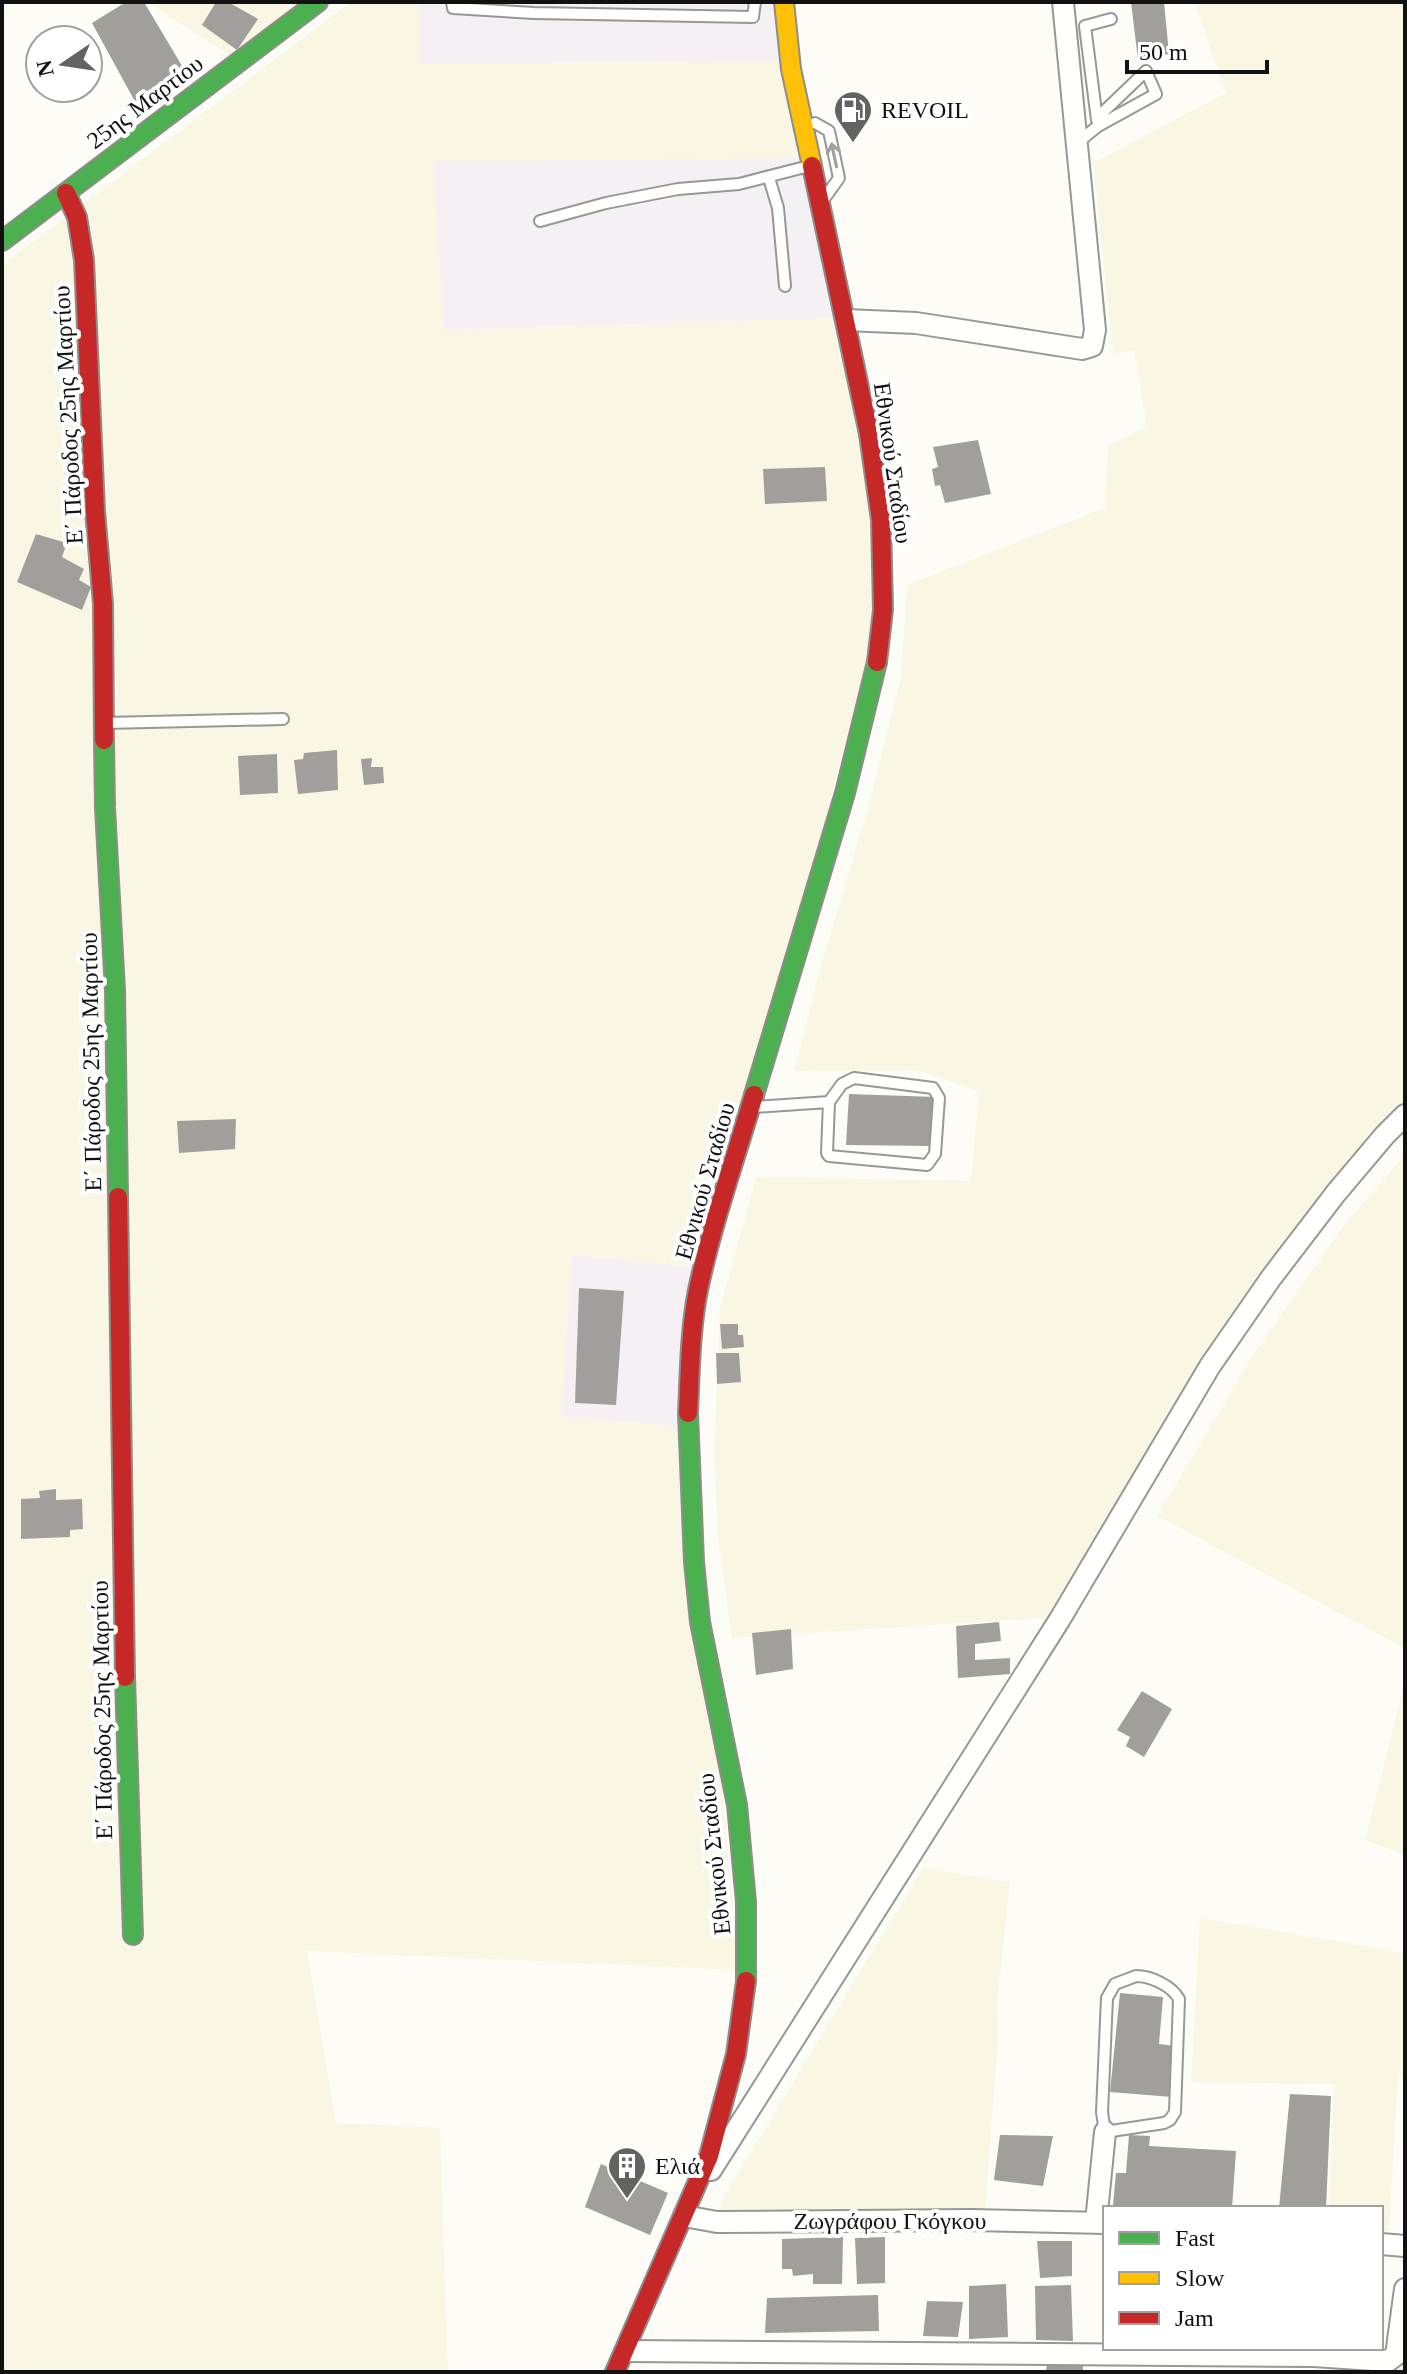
<svg xmlns="http://www.w3.org/2000/svg" width="1407" height="2374" viewBox="0 0 1407 2374" font-family="'Times New Roman',serif">
  <style>
    .industrial { fill: #f5f0f3 }
    .farmland { fill: #f9f7e4 }
    .building { fill: #a19f9c }
    .lines { fill: none; stroke-linecap: round; stroke-linejoin: round }
    .lane-casing { stroke: #979795; stroke-width: 14 }
    .street-casing { stroke: #979795; stroke-width: 24 }
    .fast-casing { stroke: #8e8d8b; stroke-width: 22 }
    .slow-casing { stroke: #8e8d8b; stroke-width: 22 }
    .jam-casing { stroke: #8e8d8b; stroke-width: 22 }
    .lane { stroke: #fffffe; stroke-width: 10 }
    .street { stroke: #fffffe; stroke-width: 20 }
    .fast { stroke: #4caf50; stroke-width: 18 }
    .slow { stroke: #ffc107; stroke-width: 18 }
    .jam { stroke: #c62828; stroke-width: 18 }
    .oneway { stroke: #a0a09f }
    .labels { text-anchor: middle; stroke-width: 8; stroke-linejoin: round; paint-order: stroke }
    .street-label { font-size: 24px; fill: #111; stroke: #fff }
    .poi-label { font-size: 24px; fill: #111; stroke: #fff; text-anchor: start }
  </style>
  <rect width="100%" height="100%" fill="#fdfcf7"/>
  <!-- industrial -->
  <g class="industrial">
    <polygon points="420,2 773,2 780,61 420,64"/>
    <polygon points="808,158 842,318 444,330 432,161"/>
    <polygon points="572,1254 705,1268 684,1427 561,1417"/>
  </g>
  <!-- farmland -->
  <g class="farmland">
    <polygon points="146,2 303,2 231,56"/>
    <polygon points="351,2 420,2 420,64 780,61 808,158 433,161 444,330 842,318 860,401 877,624 705,1268 572,1254 561,1417 684,1427 717,1738 739,1970 307,1951 336,2123 440,2128 448,2372 2,2372 2,265"/>
    <polygon points="1194,2 1405,2 1405,1104 1375,1136 1053,1617 732,1638 718,1539 714,1455 720,1308 756,1177 971,1181 979,1091 917,1070 794,1071 820,969 870,801 901,678 907,585 1105,508 1108,446 1147,427 1134,350 1113,354 1093,163 1226,93"/>
    <polygon points="1405,1155 1405,1648 1157,1516 1249,1361 1344,1225"/>
    <polygon points="1405,1681 1405,1855 1365,1840"/>
    <polygon points="923,1868 1010,1882 997,2003 998,2041 985,2212 721,2216 718,2209 724,2196"/>
    <polygon points="1200,1918 1405,1953 1405,2077 1398,2077 1389,2231 1381,2231 1381,2208 1329,2208 1334,2084 1191,2082"/>
  </g>
  <!-- building -->
  <g class="building">
    <polygon points="126,2 144,2 188,76 138,107 92,23"/>
    <polygon points="216,2 228,2 258,19 237,50 202,25"/>
    <polygon points="1131,2 1164,2 1169,54 1138,60"/>
    <polygon points="978,440 991,494 945,503 940,485 935,486 932,469 938,467 933,447"/>
    <polygon points="825,467 827,501 765,504 763,469"/>
    <polygon points="36,534 67,543 62,557 84,569 79,580 91,587 82,610 17,582"/>
    <polygon points="337,750 338,790 298,794 294,760 303,759 304,753"/>
    <polygon points="277,754 278,793 240,795 238,756"/>
    <polygon points="372,758 371,767 383,767 384,783 364,785 361,759"/>
    <polygon points="849,1094 936,1097 932,1146 846,1145"/>
    <polygon points="236,1119 235,1149 179,1153 177,1121"/>
    <polygon points="579,1288 624,1291 616,1405 575,1403"/>
    <polygon points="720,1324 738,1324 738,1335 743,1335 744,1347 722,1349"/>
    <polygon points="716,1353 739,1353 741,1382 717,1384"/>
    <polygon points="56,1489 56,1500 82,1499 83,1529 70,1530 70,1537 21,1539 21,1499 40,1498 39,1491"/>
    <polygon points="999,1622 1001,1641 975,1644 975,1660 1010,1658 1010,1674 958,1678 956,1626"/>
    <polygon points="791,1629 793,1669 756,1675 752,1633"/>
    <polygon points="1142,1691 1172,1709 1144,1757 1126,1746 1130,1737 1117,1730"/>
    <polygon points="1120,1993 1163,1997 1159,2044 1175,2046 1172,2097 1110,2092"/>
    <polygon points="1290,2094 1331,2096 1326,2208 1279,2208"/>
    <polygon points="1000,2135 1053,2136 1043,2186 994,2180"/>
    <polygon points="1129,2135 1150,2136 1149,2146 1236,2151 1232,2208 1113,2205 1116,2173 1126,2173"/>
    <polygon points="601,2164 668,2193 650,2235 585,2207"/>
    <polygon points="843,2237 842,2284 813,2284 813,2274 793,2276 792,2269 782,2269 782,2239"/>
    <polygon points="885,2237 885,2283 857,2284 855,2238"/>
    <polygon points="1037,2241 1072,2241 1072,2276 1040,2278"/>
    <polygon points="1006,2284 1008,2337 969,2339 969,2286"/>
    <polygon points="1071,2285 1073,2341 1036,2340 1035,2286"/>
    <polygon points="878,2295 879,2331 765,2333 767,2298"/>
    <polygon points="927,2301 963,2302 958,2337 923,2336"/>
    <polygon points="1083,2360 1083,2372 1046,2372 1047,2361"/>
  </g>
  <g class="lines">
    <!-- lane casing -->
    <g class="lane-casing">
      <g id="lane">
        <polyline points="452,2 453,8 534,13 753,17 755,2"/>
        <polyline points="1097,120 1085,26 1111,19"/>
        <polyline points="815,123 829,131 839,178 824,199"/>
        <polyline points="1077,143 1098,126 1156,94 1146,71 1097,118"/>
        <polyline points="769,178 778,208 785,286"/>
        <polyline points="540,221 606,203 678,189 739,184 809,166"/>
        <polyline points="105,723 283,719"/>
        <polyline points="753,1107 829,1102 842,1084 854,1078 933,1088 939,1098 935,1154 927,1165 829,1156 827,1153 829,1102"/>
        <path d="M1136 1976C1151 1976 1172 1986 1179 1999L1175 2112 1170 2120 1164 2123 1105 2132 1102 2112 1107 1998 1115 1984Z"/>
      </g>
    </g>
    <!-- street casing -->
    <g class="street-casing">
      <g id="street">
        <polyline points="846,320 916,323 1082,349 1092,346 1095,330 1063,2"/>
        <polyline points="711,2170 1060,1619 1210,1366 1271,1278 1336,1193 1385,1135 1405,1115"/>
        <polyline points="684,2216 717,2222 971,2220 1105,2223"/>
        <polyline points="1096,2222 1105,2132"/>
        <polyline points="1381,2244 1405,2246"/>
        <polyline points="626,2351 1314,2356 1388,2361 1396,2355 1405,2289"/>
      </g>
    </g>
    <!-- fast casing -->
    <g class="fast-casing">
      <g id="fast">
        <polyline points="2,241 318,2"/>
        <polyline points="104,740 105,808 115,990 118,1197"/>
        <polyline points="754,1095 845,793 877,662"/>
        <polyline points="688,1413 694,1562 700,1622 737,1805 746,1902 746,1981"/>
        <polyline points="125,1677 133,1935"/>
      </g>
    </g>
    <!-- slow casing -->
    <g class="slow-casing">
      <polyline id="slow" points="784,2 791,69 812,166"/>
    </g>
    <!-- jam casing -->
    <g class="jam-casing">
      <g id="jam">
        <polyline points="812,166 869,434 881,520 883,610 877,662"/>
        <polyline points="66,193 77,217 84,260 95,511 103,604 104,740"/>
        <polyline points="118,1197 125,1677"/>
        <path d="M688 1413C690 1372 690 1331 698 1290 712 1224 735 1159 754 1095"/>
        <polyline points="615,2372 709,2156 736,2054 746,1981"/>
      </g>
    </g>
    <!-- lane -->
    <use href="#lane" class="lane"/>
    <!-- street -->
    <use href="#street" class="street"/>
    <!-- fast -->
    <use href="#fast" class="fast"/>
    <!-- slow -->
    <use href="#slow" class="slow"/>
    <!-- jam -->
    <use href="#jam" class="jam"/>
  </g>
  <!-- one-way arrows -->
  <defs><path id="oneway-shaft" d="M-6 0H5M1.5-3L5.5 0L1.5 3" fill="none" stroke-width="1.6" stroke-linecap="round" stroke-linejoin="round" transform="scale(2)"/></defs>
  <use class="oneway" href="#oneway-shaft" transform="translate(834 155) rotate(-102)"/>
  <!-- icons -->
  <defs>
    <g id="fuel-pin" transform="scale(2)"><path d="M0 17L-7.5 6A9.5 9.5 0 1 1 7.5 6Z" fill="#646362" stroke="#fff"/><path d="M-5.5-6h7V0h2V4h1.3V-2.5L3-4.5l.8-.8L6-3V5H2.5V1h-1V6h-7ZM-4.2-4.7v3.2H.2V-4.7Z" fill="#fff"/></g>
    <g id="building-pin" transform="scale(2)"><path d="M0 17L-7.5 6A9.5 9.5 0 1 1 7.5 6Z" fill="#646362" stroke="#fff"/><path d="M-4-6H4V6H1V3H-1V6H-4ZM-2.5-4.3h1.7v1.8h-1.7ZM.8-4.3h1.7v1.8H.8ZM-2.5-1h1.7V.8h-1.7ZM.8-1h1.7V.8H.8Z" fill="#fff"/></g>
  </defs>
  <g fill-rule="evenodd">
    <use href="#fuel-pin" x="853" y="110"/>
    <use href="#building-pin" x="627" y="2166"/>
  </g>
  <g class="labels">
    <!-- street labels -->
    <g class="street-label">
      <text transform="translate(145 102) rotate(-37)" y="8">25ης Μαρτίου</text>
      <text transform="translate(68 415) rotate(-93)" y="8">Ε΄ Πάροδος 25ης Μαρτίου</text>
      <text transform="translate(893 463) rotate(82)" y="8">Εθνικού Σταδίου</text>
      <text transform="translate(91 1062) rotate(-91)" y="8">Ε΄ Πάροδος 25ης Μαρτίου</text>
      <text transform="translate(705 1181) rotate(-74)" y="8">Εθνικού Σταδίου</text>
      <text transform="translate(102 1710) rotate(-91)" y="8">Ε΄ Πάροδος 25ης Μαρτίου</text>
      <text transform="translate(714 1854) rotate(-96)" y="8">Εθνικού Σταδίου</text>
      <text x="890" y="2229">Ζωγράφου Γκόγκου</text>
    </g>
    <!-- poi labels -->
    <g class="poi-label">
      <text x="881" y="118">REVOIL</text>
      <text x="655" y="2174">Ελιά</text>
    </g>
  </g>
  <!-- border -->
  <rect width="1407" height="2374" fill="none" stroke="#111111" stroke-width="8"/>
  <!-- legend -->
  <rect x="1103" y="2206" width="280" height="144" fill="#ffffff" stroke="#a0a0a0" stroke-width="2"/>
  <rect x="1119" y="2232" width="40" height="12" fill="#4caf50" stroke="#a0a0a0" stroke-width="2"/>
  <text x="1175" y="2246" font-size="24" fill="#111111">Fast</text>
  <rect x="1119" y="2272" width="40" height="12" fill="#ffc107" stroke="#a0a0a0" stroke-width="2"/>
  <text x="1175" y="2286" font-size="24" fill="#111111">Slow</text>
  <rect x="1119" y="2312" width="40" height="12" fill="#c62828" stroke="#a0a0a0" stroke-width="2"/>
  <text x="1175" y="2326" font-size="24" fill="#111111">Jam</text>
  <!-- north arrow -->
  <g transform="translate(64 64) rotate(257)"><circle r="38" fill="#ffffff" stroke="#a0a0a0" stroke-width="2"/>
  <path d="M0-6L14 30L0 20L-14 30Z" fill="#646362"/>
  <text y="-12" font-size="22" font-weight="bold" text-anchor="middle" fill="#111111">N</text>
  </g>
  <!-- scale -->
  <path d="M1127 60v12h140v-12" fill="none" stroke="#111111" stroke-width="4"/>
  <text x="1139" y="60" font-size="24" fill="#111111" stroke="#ffffff" stroke-width="6" paint-order="stroke">50 m</text>
</svg>
